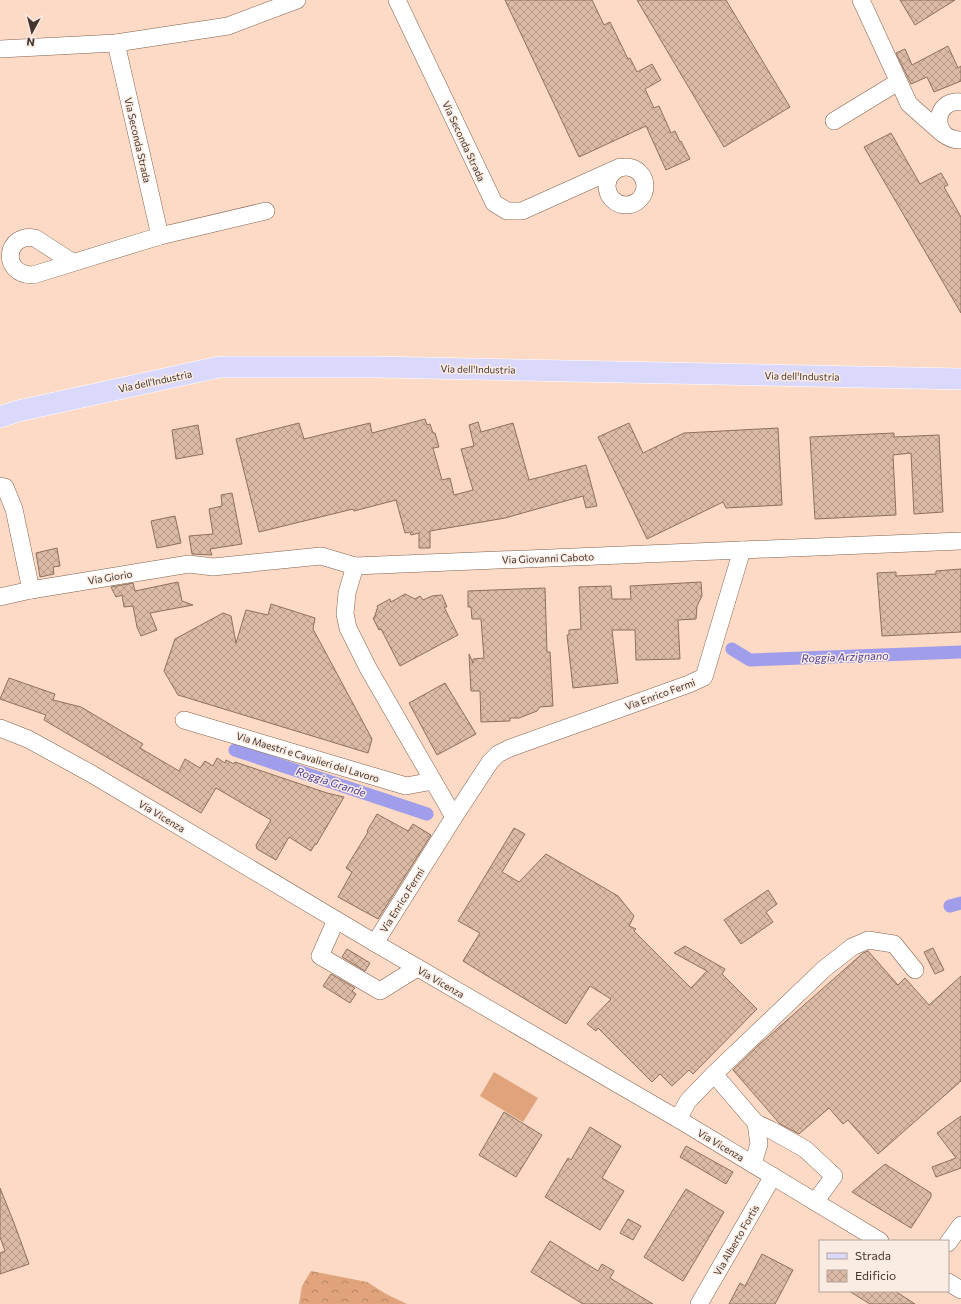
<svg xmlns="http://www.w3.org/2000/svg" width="961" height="1304" viewBox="0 0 961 1304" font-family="Commissioner,sans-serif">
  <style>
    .forest { fill: url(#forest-crowns) }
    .garden { fill: #e0a37b }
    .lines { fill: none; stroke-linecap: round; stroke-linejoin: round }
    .canal { stroke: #a09dea; stroke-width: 13 }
    .building { fill: url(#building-cross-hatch); stroke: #8f705e }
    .minor-casing { stroke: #7f624f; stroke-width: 18 }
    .major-casing { stroke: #fff; stroke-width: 22 }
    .minor { stroke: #fff; stroke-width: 17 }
    .major { stroke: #dad9fb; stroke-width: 21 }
    .labels { text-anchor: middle; stroke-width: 3; stroke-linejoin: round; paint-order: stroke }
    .street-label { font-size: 10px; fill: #44362e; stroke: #faece3 }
    .water-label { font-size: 11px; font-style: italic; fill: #4b3e97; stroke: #faece3 }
  </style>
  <defs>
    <pattern id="forest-crowns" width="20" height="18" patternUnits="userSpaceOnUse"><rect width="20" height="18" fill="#e0a37b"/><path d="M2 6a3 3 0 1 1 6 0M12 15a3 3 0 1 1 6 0" fill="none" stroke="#b78665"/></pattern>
    <pattern id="building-cross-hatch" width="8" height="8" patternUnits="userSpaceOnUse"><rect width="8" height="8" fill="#dcbba6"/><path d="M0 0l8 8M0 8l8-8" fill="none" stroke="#b49988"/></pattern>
  </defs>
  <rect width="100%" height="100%" fill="#fcdac5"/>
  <!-- forest -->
  <polygon class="forest" points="311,1271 367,1282 386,1294 407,1304 299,1304 302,1286"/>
  <!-- garden -->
  <polygon class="garden" points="494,1072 538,1098 523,1122 480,1096"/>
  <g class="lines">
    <!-- canal -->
    <g class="canal">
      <polyline points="732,649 750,660 961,652"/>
      <polyline points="235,750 427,814"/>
      <polyline points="950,906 961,903"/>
    </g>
  </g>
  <!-- building -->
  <g class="building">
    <polygon points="505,0 592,0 604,25 610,22 628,59 630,58 637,72 652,64 661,80 645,89 654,108 659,106 671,133 675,131 680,142 681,141 690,159 666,170 646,126 579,157"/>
    <polygon points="637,0 726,0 790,107 724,147"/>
    <polygon points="900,0 955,0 915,25"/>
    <polygon points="948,46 958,68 961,66 961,81 934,92 927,77 911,84 896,53 905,49 912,65"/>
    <polygon points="891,133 920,184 941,173 948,185 944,187 961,217 961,313 864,147"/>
    <polygon points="425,419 427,425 430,424 433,433 435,433 439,447 433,448 442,480 450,478 454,495 473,490 461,449 474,446 469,425 478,422 481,432 513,423 529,480 586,465 597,506 586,508 583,496 505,518 430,531 430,548 419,548 419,533 411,535 410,532 405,533 396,500 354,511 353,509 259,532 236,439 299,423 304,439 370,423 372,433"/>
    <polygon points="629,423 643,453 684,433 778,428 782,505 726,508 723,502 647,539 598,437"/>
    <polygon points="198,425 203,454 176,459 172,430"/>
    <polygon points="894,433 894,437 939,435 943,512 914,514 911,453 893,455 896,515 815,519 810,437"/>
    <polygon points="232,493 242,544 210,549 212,555 192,554 189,536 213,534 209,509 222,506 221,495"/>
    <polygon points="175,516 181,543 157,548 151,521"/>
    <polygon points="57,548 60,566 53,567 54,574 40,577 36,553"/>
    <polygon points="961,569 961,632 882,636 877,573 896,572 896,576 936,574 936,571"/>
    <polygon points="178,582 182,601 193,605 150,613 157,630 141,636 137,627 133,606 124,607 122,595 116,597 111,587 133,583 135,591"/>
    <polygon points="701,582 702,596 697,606 696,619 678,620 680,659 636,660 635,630 612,630 618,683 573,688 567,635 569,635 569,630 581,629 579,587 611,586 612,599 631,599 630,586"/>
    <polygon points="545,588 547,652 550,652 553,706 540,707 537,711 519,718 510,718 510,721 481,722 480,691 471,691 469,654 473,663 473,659 484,658 481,619 472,619 471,607 468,607 468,591"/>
    <polygon points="405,594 415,599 420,596 423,600 432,596 442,595 447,607 444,607 458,635 400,666 381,629 379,630 373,618 375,618 374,616 376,615 375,613 377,612 376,610 378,608 377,606 390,599 391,602"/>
    <polygon points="271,604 315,618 313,629 372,739 368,753 178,695 164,671 175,639 223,613 231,616 236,643 246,610 268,615"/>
    <polygon points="9,678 55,694 53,700 81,707 143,744 140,748 179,771 185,759 200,768 205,761 213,766 217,758 225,763 226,760 234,764 235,762 327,793 344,797 316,845 315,844 311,851 289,837 276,860 257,849 256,845 271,820 216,788 201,813 44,720 46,715 0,699"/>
    <polygon points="445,683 476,734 437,755 409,703"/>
    <polygon points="377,814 408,831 413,824 431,835 378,919 338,897 352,872 346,868 368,832 367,831"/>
    <polygon points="514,828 525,834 502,872 519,882 546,854 618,896 634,916 629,926 636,929 634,931 691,988 707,971 674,953 685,946 725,969 722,974 757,1009 693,1074 689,1070 672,1086 660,1074 652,1082 598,1028 596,1031 587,1024 611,999 590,986 566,1024 463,961 480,933 458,921"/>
    <polygon points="768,890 777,904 766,912 773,922 741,944 724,920"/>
    <polygon points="933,948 944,970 935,974 924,952"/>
    <polygon points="347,949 370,963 365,971 342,957"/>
    <polygon points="868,951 898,985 905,978 929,1005 961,976 961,1081 878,1154 848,1120 843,1124 829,1108 799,1134 780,1124 733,1070 760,1044 863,953"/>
    <polygon points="331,974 355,988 352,991 356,994 350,1003 323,986"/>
    <polygon points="504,1112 542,1135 516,1177 479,1155"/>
    <polygon points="961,1116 961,1168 936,1177 932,1167 956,1158 937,1133"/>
    <polygon points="590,1127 621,1146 602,1178 624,1191 600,1230 545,1197 568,1158 571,1160"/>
    <polygon points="686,1146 733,1172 726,1184 680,1157"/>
    <polygon points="885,1164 931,1193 931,1197 911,1228 852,1192"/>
    <polygon points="0,1188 14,1223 29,1264 0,1274 0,1253 5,1251 0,1237"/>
    <polygon points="686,1189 724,1212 683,1281 644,1257"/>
    <polygon points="628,1219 641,1226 633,1240 620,1233"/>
    <polygon points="550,1241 598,1271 602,1264 614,1271 610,1278 653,1304 583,1304 531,1272"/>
    <polygon points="762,1254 793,1270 775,1304 729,1304 740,1283 745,1286"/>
    <polygon points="849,1291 895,1291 915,1304 870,1304"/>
  </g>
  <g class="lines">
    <!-- minor casing -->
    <g class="minor-casing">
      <g id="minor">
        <polyline points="397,0 494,203 507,211 522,211 620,167"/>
        <polyline points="861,0 909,104 943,134"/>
        <polyline points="0,49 116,43 228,26 297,0"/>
        <path d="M961 102C934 98 929 140 961 140"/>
        <polyline points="834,121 898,82"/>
        <circle cx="626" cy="186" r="19"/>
        <polyline points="160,236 266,211"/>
        <path d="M72 262 35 238C5 232 0 275 33 275L160 236 116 43"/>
        <polyline points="0,486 5,487 14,509 31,590"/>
        <polyline points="355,566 347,593 345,614 348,628 368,668 454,817"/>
        <polyline points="0,597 31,590 189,564 213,567 321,556 355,566 742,550"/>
        <polyline points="184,720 406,786 433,781"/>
        <polyline points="0,728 28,739 90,773 375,943 678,1119 880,1241"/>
        <polyline points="336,920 320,956 380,991 417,968"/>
        <polyline points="375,943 454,817 490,762 498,754 510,748 689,684 704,677 742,550 961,541"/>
        <polyline points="678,1119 688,1101 714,1074"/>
        <polyline points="756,1123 771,1130 805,1149 834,1176 815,1202"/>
        <polyline points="753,1164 759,1144 756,1123 714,1074 824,969 852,947 868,940 894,944 915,970"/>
        <polyline points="948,1243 961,1225"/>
        <polyline points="948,1282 961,1290"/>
        <polyline points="699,1304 773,1176"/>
      </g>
    </g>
    <!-- major casing -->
    <g class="major-casing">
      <polyline id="major" points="0,417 18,411 219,367 377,367 961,379"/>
    </g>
    <!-- minor -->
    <use href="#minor" class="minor"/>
    <!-- major -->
    <use href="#major" class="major"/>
  </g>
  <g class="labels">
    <!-- street labels -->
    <g class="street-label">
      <text transform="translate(138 140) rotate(77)" y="4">Via Seconda Strada</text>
      <text transform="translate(464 141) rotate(65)" y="4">Via Seconda Strada</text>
      <text transform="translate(478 369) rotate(1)" y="4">Via dell'Industria</text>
      <text transform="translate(802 376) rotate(1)" y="4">Via dell'Industria</text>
      <text transform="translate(155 381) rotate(-12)" y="4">Via dell'Industria</text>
      <text transform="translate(548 558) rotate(-2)" y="4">Via Giovanni Caboto</text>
      <text transform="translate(110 577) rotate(-9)" y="4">Via Giorio</text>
      <text transform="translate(660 694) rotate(-20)" y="4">Via Enrico Fermi</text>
      <text transform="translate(308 757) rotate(17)" y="4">Via Maestri e Cavalieri del Lavoro</text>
      <text transform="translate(162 816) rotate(31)" y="4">Via Vicenza</text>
      <text transform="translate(402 900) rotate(-58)" y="4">Via Enrico Fermi</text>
      <text transform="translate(441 982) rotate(30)" y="4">Via Vicenza</text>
      <text transform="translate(721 1145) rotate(31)" y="4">Via Vicenza</text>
      <text transform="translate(736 1240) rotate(-60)" y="4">Via Alberto Fortis</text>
    </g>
    <!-- water labels -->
    <g class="water-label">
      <text transform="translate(845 657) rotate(-2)" y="4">Roggia Arzignano</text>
      <text transform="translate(331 782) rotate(18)" y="4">Roggia Grande</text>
    </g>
  </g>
  <!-- legend -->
  <rect x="819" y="1240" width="130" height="52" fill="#faece3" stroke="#b1a39b"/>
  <rect x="827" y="1253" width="20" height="6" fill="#dad9fb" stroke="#b1a39b"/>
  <text x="855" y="1260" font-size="12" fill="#44362e">Strada</text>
  <rect x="827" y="1270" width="20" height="12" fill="url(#building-cross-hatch)" stroke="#b1a39b"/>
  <text x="855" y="1280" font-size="12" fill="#44362e">Edificio</text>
  <!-- north arrow -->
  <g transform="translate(32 32) rotate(187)" stroke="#faece3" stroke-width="3" paint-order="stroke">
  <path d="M0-3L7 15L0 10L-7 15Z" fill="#44362e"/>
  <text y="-6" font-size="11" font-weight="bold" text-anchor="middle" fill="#44362e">N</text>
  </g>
</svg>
